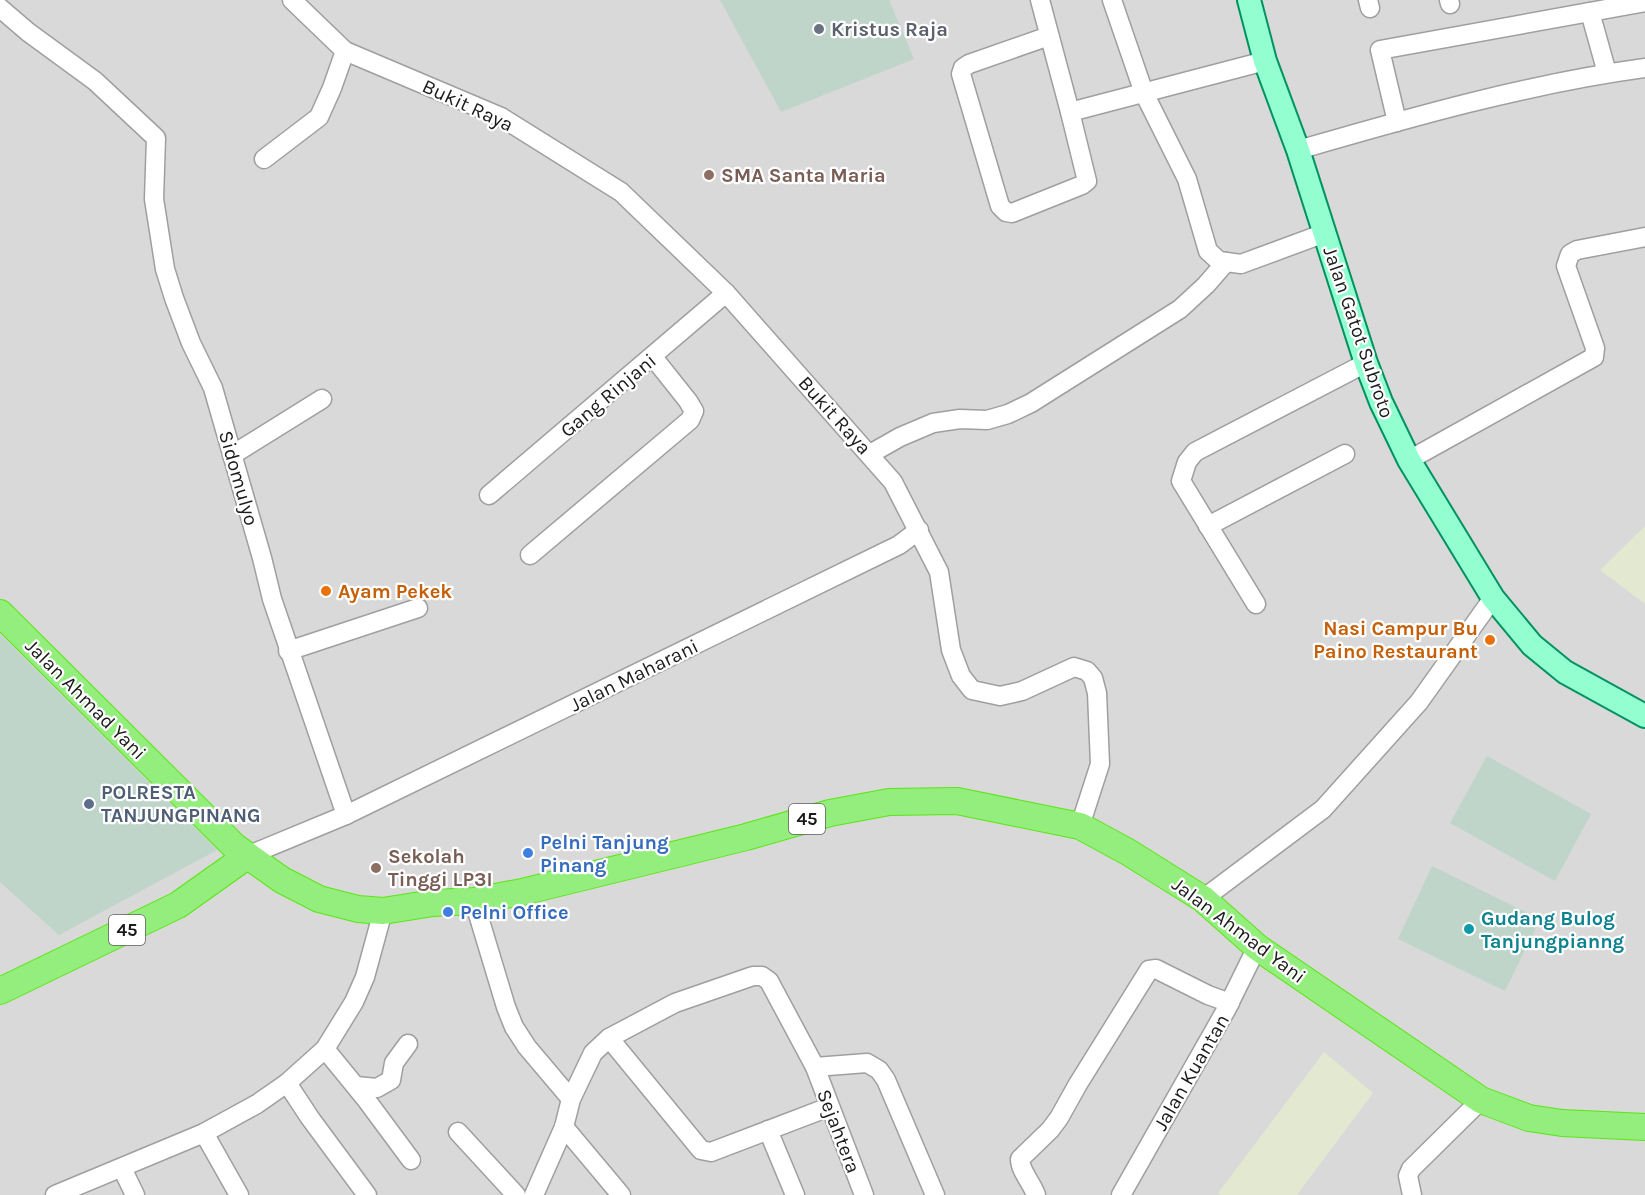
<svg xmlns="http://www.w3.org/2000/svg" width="1645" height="1195" viewBox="0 0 1645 1195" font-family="Karla,sans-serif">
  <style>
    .residential { fill: #d8d9d8 }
    .industrial { fill: #e3e8d0 }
    .building { fill: #bfd5c9 }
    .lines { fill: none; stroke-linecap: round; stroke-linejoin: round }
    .minor-casing { stroke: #9f9f9f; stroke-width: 21 }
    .major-casing { stroke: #009261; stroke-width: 26 }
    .highway-casing { stroke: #5be513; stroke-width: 28 }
    .minor { stroke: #fff; stroke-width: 18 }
    .major { stroke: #93ffd0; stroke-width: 22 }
    .highway { stroke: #93ee7e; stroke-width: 26 }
    .worship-dot { fill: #6b7280; stroke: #fff; stroke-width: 2 }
    .education-dot { fill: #8d6e63; stroke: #fff; stroke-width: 2 }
    .food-dot { fill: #e8710a; stroke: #fff; stroke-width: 2 }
    .service-dot { fill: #5c6f8a; stroke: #fff; stroke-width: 2 }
    .shop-dot { fill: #3f7fe0; stroke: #fff; stroke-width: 2 }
    .culture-dot { fill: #0f9aa8; stroke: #fff; stroke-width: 2 }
    .labels { text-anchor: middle; stroke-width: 4.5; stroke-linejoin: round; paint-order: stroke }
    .shield { fill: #fff; stroke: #5f5f5f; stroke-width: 1.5 }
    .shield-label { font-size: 18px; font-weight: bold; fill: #1b1b1b }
    .worship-label { font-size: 20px; font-weight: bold; fill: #5b616d; stroke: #fff; text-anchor: start }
    .street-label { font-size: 20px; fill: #1b1b1b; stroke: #fff }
    .education-label { font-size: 20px; font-weight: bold; fill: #785e54; stroke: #fff; text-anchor: start }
    .food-label { font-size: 20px; font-weight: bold; fill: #c56008; stroke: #fff; text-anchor: start }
    .service-label { font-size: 20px; font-weight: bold; fill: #4e5e75; stroke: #fff; text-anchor: start }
    .shop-label { font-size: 20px; font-weight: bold; fill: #366cbe; stroke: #fff; text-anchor: start }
    .culture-label { font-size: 20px; font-weight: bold; fill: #0d838f; stroke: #fff; text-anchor: start }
  </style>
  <rect width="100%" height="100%" fill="#dfeee9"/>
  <!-- residential -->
  <rect class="residential" x="0" y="0" width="1645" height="1195"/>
  <!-- industrial -->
  <g class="industrial">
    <polygon points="1645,526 1645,604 1600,570"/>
    <polygon points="1324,1052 1373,1093 1297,1195 1221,1195 1218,1193"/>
  </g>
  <!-- building -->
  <g class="building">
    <polygon points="720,0 889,0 914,59 781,112"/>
    <polygon points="0,634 217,850 59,935 0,882"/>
    <polygon points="1487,756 1591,814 1555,881 1450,823"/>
    <polygon points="1432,866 1540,919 1505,991 1398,939"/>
  </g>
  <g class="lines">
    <!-- minor casing -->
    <g class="minor-casing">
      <g id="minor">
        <polyline points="292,0 345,51 501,117 621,192 726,293 893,482 939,572 951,650 961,676 972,690 1000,696 1022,691 1074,667 1087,671 1093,678 1097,693 1100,764 1080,826"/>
        <polyline points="1040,0 1070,112"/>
        <polyline points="1112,0 1144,93 1187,179 1208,251 1219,261 1241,264 1325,233"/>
        <polyline points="1368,0 1370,8"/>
        <polyline points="1449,0 1450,4"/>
        <polyline points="0,8 28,32 95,81 156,138 154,199 165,269 174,298 191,343 213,388 262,558 272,599 346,815"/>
        <polyline points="1590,12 1607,73"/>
        <polyline points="1049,36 969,64 963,68 961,74 1000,206 1006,212 1012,213 1082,185 1087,181 1070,112 1265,61"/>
        <polyline points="1397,122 1380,50 1645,2"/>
        <path d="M1298 150C1412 117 1527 84 1645 68"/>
        <polyline points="264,159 319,117 332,88 345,51"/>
        <polyline points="870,454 900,437 933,423 960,419 987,420 1008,414 1031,403 1180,309 1206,285 1226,262"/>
        <polyline points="232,455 322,399"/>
        <polyline points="1409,460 1594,357 1595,348 1566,266 1570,254 1577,250 1645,237"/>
        <polyline points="489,495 726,293"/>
        <polyline points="1208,526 1345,454"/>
        <polyline points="530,555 690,420 694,411 688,401 653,357"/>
        <polyline points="1256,604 1181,481 1187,462 1195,452 1366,363"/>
        <polyline points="288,651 418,608"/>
        <polyline points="247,856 346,815 899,545 919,530"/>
        <polyline points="1203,899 1323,809 1419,702 1493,598"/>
        <polyline points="474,901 506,1007 514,1027 527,1047 571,1099"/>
        <polyline points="609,1038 701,1150 711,1152 829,1107"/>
        <polyline points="325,1049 365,1098 411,1160"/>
        <polyline points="815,1067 867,1063 879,1070 886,1080 935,1195"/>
        <polyline points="287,1083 310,1118 367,1195"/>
        <polyline points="356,1086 377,1088 391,1080 394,1063 408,1044"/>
        <polyline points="564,1127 621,1195"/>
        <polyline points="768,1130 795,1195"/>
        <polyline points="458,1132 516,1195"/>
        <polyline points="204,1133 239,1195"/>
        <polyline points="122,1168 135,1195"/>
        <polyline points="55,1195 204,1133 257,1104 287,1083 325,1049 354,1002 365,977 383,911"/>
        <polyline points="534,1195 564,1127 571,1099 593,1053 609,1038 675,1003 753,976 762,976 769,981 815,1067 864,1195"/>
        <path d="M1036 1195C1032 1183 1020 1171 1020 1159L1050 1130 1059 1118 1078 1084 1149 970 1156 969 1208 995 1230 1003"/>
        <polyline points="1121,1195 1226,1010 1257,947"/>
        <polyline points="1412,1195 1408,1176 1411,1169 1481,1100"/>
      </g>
    </g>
    <!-- major casing -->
    <g class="major-casing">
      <polyline id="major" points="1249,0 1265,61 1298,150 1366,363 1381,402 1409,460 1493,598 1532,645 1565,672 1645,716"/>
    </g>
    <!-- highway casing -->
    <g class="highway-casing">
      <g id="highway">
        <polyline points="0,613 234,846 282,880 319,899 358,909 383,911 433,903 474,901 522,892 746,837 830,813 889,802 957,801 1080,826 1128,852 1203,899 1257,947 1481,1100 1529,1118 1562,1123 1645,1127"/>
        <polyline points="0,991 178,905 247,856"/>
      </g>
    </g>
    <!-- minor -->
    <use href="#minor" class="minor"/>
    <!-- major -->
    <use href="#major" class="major"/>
    <!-- highway -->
    <use href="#highway" class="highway"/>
  </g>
  <!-- markers -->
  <circle class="worship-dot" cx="819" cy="29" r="6"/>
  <g class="education-dot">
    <circle cx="709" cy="175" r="6"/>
    <circle cx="376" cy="868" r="6"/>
  </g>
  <g class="food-dot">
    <circle cx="326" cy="591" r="6"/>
    <circle cx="1490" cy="640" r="6"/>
  </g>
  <circle class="service-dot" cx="89" cy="804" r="6"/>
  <g class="shop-dot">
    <circle cx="528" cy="853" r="6"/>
    <circle cx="448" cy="912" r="6"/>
  </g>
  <circle class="culture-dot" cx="1469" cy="929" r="6"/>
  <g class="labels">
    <!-- shield labels -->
    <g class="shield">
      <rect x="789" y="804" width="36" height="30" rx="4.5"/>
      <rect x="109" y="915" width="36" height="30" rx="4.5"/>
    </g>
    <g class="shield-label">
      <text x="807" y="825">45</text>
      <text x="127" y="936">45</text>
    </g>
    <!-- worship labels -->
    <g class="worship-label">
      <text x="831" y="36">Kristus Raja</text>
    </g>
    <!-- street labels -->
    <g class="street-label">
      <text transform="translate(468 105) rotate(25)" y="7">Bukit Raya</text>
      <text transform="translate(1359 332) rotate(71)" y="7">Jalan Gatot Subroto</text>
      <text transform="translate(608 395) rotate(-40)" y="7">Gang Rinjani</text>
      <text transform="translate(835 415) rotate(48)" y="7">Bukit Raya</text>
      <text transform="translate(239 478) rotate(74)" y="7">Sidomulyo</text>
      <text transform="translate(634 675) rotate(-26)" y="7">Jalan Maharani</text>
      <text transform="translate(86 699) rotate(45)" y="7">Jalan Ahmad Yani</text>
      <text transform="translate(1239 930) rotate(37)" y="7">Jalan Ahmad Yani</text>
      <text transform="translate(1191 1072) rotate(-60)" y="7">Jalan Kuantan</text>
      <text transform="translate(839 1131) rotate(69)" y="7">Sejahtera</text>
    </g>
    <!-- education labels -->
    <g class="education-label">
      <text x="721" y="182">SMA Santa Maria</text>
      <text x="388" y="863">Sekolah<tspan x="388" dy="23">Tinggi LP3I</tspan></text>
    </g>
    <!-- food labels -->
    <g class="food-label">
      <text x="338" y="598">Ayam Pekek</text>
      <text x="1478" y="635" text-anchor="end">Nasi Campur Bu<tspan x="1478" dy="23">Paino Restaurant</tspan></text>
    </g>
    <!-- service labels -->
    <g class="service-label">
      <text x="101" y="799">POLRESTA<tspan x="101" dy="23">TANJUNGPINANG</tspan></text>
    </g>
    <!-- shop labels -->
    <g class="shop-label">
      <text x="540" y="849">Pelni Tanjung<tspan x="540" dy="23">Pinang</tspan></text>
      <text x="460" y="919">Pelni Office</text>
    </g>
    <!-- culture labels -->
    <g class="culture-label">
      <text x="1481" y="925">Gudang Bulog<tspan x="1481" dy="23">Tanjungpianng</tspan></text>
    </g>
  </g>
</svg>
